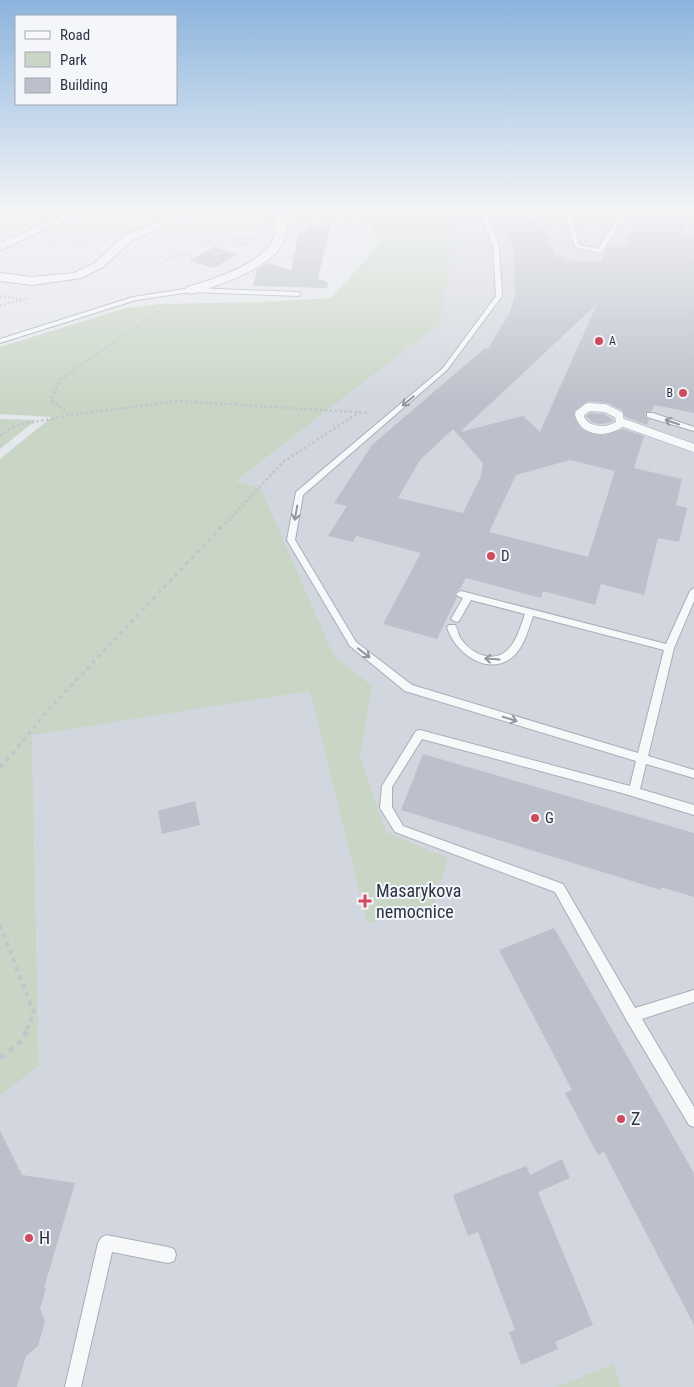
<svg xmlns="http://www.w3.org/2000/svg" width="694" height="1387" viewBox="0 0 694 1387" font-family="'Roboto Condensed',sans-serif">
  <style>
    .built { fill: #d2d6de }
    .green { fill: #c9d6c5 }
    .building { fill: #bbc0ca; fill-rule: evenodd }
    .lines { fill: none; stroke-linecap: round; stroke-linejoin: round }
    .service-casing { stroke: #a9aeb7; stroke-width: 2 }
    .minor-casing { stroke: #a9aeb7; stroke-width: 2 }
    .path-far4 { stroke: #c2c5cb; stroke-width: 2; stroke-dasharray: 2 2; stroke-linecap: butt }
    .path-far3 { stroke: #c2c5cb; stroke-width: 2.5; stroke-dasharray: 2.5 2.5; stroke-linecap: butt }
    .path-far2 { stroke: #c2c5cb; stroke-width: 3; stroke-dasharray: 4 4; stroke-linecap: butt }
    .path-far1 { stroke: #c2c5cb; stroke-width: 4; stroke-dasharray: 4.5 4.5; stroke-linecap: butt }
    .path { stroke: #c2c5cb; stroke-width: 5; stroke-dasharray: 5.5 5.5; stroke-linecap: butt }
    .service { fill: #f7f8fa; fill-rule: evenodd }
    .minor { fill: #f7f8fa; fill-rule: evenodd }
    .service-bridge-casing { stroke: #a9aeb7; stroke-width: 9; stroke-linecap: butt }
    .service-bridge { stroke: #f7f8fa; stroke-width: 8 }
    .oneway { stroke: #9196a0 }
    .poi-dot { fill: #d1495b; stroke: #f4f6f9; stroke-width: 2 }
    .labels { text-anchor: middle; stroke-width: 4; stroke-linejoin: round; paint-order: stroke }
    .far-poi-label { font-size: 12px; fill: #2b3445; stroke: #f4f6f9; text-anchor: start }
    .poi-label { font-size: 15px; fill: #2b3445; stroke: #f4f6f9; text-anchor: start }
    .near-poi-label { font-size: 18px; fill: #2b3445; stroke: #f4f6f9; text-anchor: start }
  </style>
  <rect width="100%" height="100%" fill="#e4e7ec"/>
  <!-- built -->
  <polygon class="built" points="453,208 694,208 694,1387 0,1387 0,1096 39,1066 32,735 236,481 439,323 440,216"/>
  <!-- green -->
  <g class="green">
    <polygon points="355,208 453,208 440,216 454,235 440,323 236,481 261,489 334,656 372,686 360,757 386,832 448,858 433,906 367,923 310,691 32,735 39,1066 0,1096 0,459 52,417 0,414 0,347 126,308 160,304 264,302 331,298 381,242"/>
    <polygon points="0,419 36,420 0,449"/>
    <polygon points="613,1365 621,1387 555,1387"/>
  </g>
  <!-- building -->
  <g class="building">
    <path d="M642 208 690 215 683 234 694 235V413L654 405 652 411 645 413 646 418 649 420 647 425 625 417 622 410 608 403 588 401 576 410 574 416 581 428 589 433 603 435 623 429 644 436 634 468 682 479 676 505 687 508 679 542 658 538 644 595 601 584 595 605 543 591 541 598 466 578 460 589 454 594 457 597 437 639 383 624 421 553 356 536 353 542 328 536 347 506 334 503 372 445 485 348 488 349 510 312 515 295 514 247 497 217 528 213 531 218H535L549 238 555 257H566V260L601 262 609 246 624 247ZM597 304 540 432 523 416 460 432ZM453 429 483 463 481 476 463 513 398 498 420 460ZM570 460 615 471 588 557 489 532 516 475Z"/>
    <polygon points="308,225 331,225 318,278 315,278 328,282 327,288 253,286 257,270 267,263 291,270 299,232 307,232"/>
    <polygon points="214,247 238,254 214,268 189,261"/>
    <polygon points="590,413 604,414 614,421 602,424 593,423 586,416"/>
    <polygon points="423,754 694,833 694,897 661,887 661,890 401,810"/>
    <polygon points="195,801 200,825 162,834 158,811"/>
    <polygon points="554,928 694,1173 694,1325 604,1152 598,1155 565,1093 572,1090 499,950"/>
    <polygon points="0,1131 22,1175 75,1183 44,1288 46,1288 40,1309 45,1321 38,1346 26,1356 17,1387 0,1387"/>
    <polygon points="562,1159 570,1178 538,1192 593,1325 555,1342 558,1349 521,1365 509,1332 515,1330 478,1232 468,1236 453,1195 526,1166 530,1175"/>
  </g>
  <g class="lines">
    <!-- service casing -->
    <g class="service-casing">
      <g id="service">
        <path d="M479 208H485L499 246 502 296 447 370 303 495 295 540 356 642 412 685 638 753 664 650 533 616C528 631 523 650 510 659 485 676 454 651 447 627L449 625H455C458 629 458 635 461 639 473 656 497 665 511 646 518 637 521 625 525 614L471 600 459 621 456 622 451 619 463 598 458 596 456 594 461 591 666 644 690 591 694 588V601L674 648 648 756 694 770V778L646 764 640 789 694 805V815L622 793 422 739 392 787V807L403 826 563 884 635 1008 694 990V1002L642 1019 694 1107V1127L689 1125 627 1021 555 892 395 832 380 808 382 786 416 731 420 730 630 786 636 761 405 691 350 646 287 540 296 492 443 368 496 296 493 246Z"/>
        <polygon points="563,208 569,208 579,245 598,249 623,208 629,208 603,251 600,253 575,247"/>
        <polygon points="191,288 298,292 301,294 298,296 191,292 136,300 0,343 0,339 133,297"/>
        <polygon points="647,413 653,413 694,427 694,431 647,417"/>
        <polygon points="106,1235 168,1247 174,1249 176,1255 174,1261 168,1263 112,1252 81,1387 65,1387 98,1243 101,1238"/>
      </g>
    </g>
    <!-- minor casing -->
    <g class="minor-casing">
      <g id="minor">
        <polygon points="79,208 93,208 0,250 0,243"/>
        <polygon points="196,208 211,208 133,239 103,267 81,278 32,285 0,281 0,273 32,277 74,273 95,263 125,235"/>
        <path d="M254 208H269L282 215C302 252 244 276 217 285 208 289 196 295 187 293L185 290 187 287C211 280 270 262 275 234 276 229 274 223 273 218Z"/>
      </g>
    </g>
    <!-- path-far4 -->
    <g class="path-far4">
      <polyline points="409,208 437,215"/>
      <polyline points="296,217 332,220 332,224"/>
      <polyline points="317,217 334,214 341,208"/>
      <polyline points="101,218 117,208"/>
      <polyline points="332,220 356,218"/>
      <polyline points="416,220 468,213"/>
      <polyline points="232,239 259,238"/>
      <polyline points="168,240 231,242 251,246"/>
      <polyline points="68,244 99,241"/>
      <polyline points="47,249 52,241"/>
      <polyline points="171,251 192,257"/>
      <polyline points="288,257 294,259 293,268"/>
      <polyline points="294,259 321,256 327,241"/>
      <polyline points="166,261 178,254"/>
      <polyline points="0,296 21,299"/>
      <polyline points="0,306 28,298"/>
      <polyline points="106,348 161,310"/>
    </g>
    <!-- path-far3 -->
    <g class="path-far3">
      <polyline points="69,415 51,399 61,379 108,346"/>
      <polyline points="0,436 14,426 70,415 179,401 370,413"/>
      <polyline points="225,524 283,462 360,412"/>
    </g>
    <!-- path-far2 -->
    <polyline class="path-far2" points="18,747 47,711 226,522"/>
    <!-- path-far1 -->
    <g class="path-far1">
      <polyline points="0,768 19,746"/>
      <polyline points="0,925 34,1013 27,1029"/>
    </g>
    <!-- path -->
    <polyline class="path" points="0,1058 23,1040 28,1028"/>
    <!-- service -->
    <use href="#service" class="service"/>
    <!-- minor -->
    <use href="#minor" class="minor"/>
    <!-- service-bridge casing -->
    <g class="service-bridge-casing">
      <g id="service-bridge">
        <path d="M588 407 605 408 619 415 620 424C606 433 584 433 579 414Z"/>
        <polyline points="621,422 694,448"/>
      </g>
    </g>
    <!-- service-bridge -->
    <use href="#service-bridge" class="service-bridge"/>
  </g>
  <!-- one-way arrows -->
  <defs><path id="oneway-shaft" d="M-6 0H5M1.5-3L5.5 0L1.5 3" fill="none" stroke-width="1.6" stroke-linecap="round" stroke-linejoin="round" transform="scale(1.25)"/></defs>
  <g class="oneway">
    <use href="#oneway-shaft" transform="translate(408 401) rotate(140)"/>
    <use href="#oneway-shaft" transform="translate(672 422) rotate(-161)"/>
    <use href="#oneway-shaft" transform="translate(296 513) rotate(100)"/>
    <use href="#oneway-shaft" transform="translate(364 653) rotate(38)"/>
    <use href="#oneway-shaft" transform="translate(492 659) rotate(-176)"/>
    <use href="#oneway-shaft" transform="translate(510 719) rotate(17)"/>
  </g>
  <!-- sky -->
  <linearGradient id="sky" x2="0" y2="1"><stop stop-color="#8bb4dd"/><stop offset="0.52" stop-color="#f3f4f6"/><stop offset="1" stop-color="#f3f4f6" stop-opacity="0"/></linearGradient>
  <rect width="694" height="402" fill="url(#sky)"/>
  <!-- markers -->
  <g class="poi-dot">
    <circle cx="599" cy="341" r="5"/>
    <circle cx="683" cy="393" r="5"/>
    <circle cx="491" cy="556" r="5"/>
    <circle cx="535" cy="818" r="5"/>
    <path d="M362.5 893.5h5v5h5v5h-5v5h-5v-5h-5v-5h5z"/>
    <circle cx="621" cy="1119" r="5"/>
    <circle cx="29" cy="1238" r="5"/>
  </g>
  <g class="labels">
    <!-- far-poi labels -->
    <g class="far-poi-label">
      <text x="609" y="345">A</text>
      <text x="673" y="397" text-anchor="end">B</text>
    </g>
    <!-- poi labels -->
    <g class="poi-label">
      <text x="501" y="561">D</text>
      <text x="545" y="823">G</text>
    </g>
    <!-- near-poi labels -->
    <g class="near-poi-label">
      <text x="376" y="897">Masarykova<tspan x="376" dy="21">nemocnice</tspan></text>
      <text x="631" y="1125">Z</text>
      <text x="39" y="1244">H</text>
    </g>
  </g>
  <!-- legend -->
  <rect x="15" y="15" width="162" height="90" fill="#f4f6f9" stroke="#a4a8b1"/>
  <rect x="25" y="31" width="25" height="8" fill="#f7f8fa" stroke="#a4a8b1"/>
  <text x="60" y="40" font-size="15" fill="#2b3445">Road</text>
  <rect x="25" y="52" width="25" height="15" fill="#c9d6c5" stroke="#a4a8b1"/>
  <text x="60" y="65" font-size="15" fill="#2b3445">Park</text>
  <rect x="25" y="78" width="25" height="15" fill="#bbc0ca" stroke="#a4a8b1"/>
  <text x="60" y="90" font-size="15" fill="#2b3445">Building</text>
</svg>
